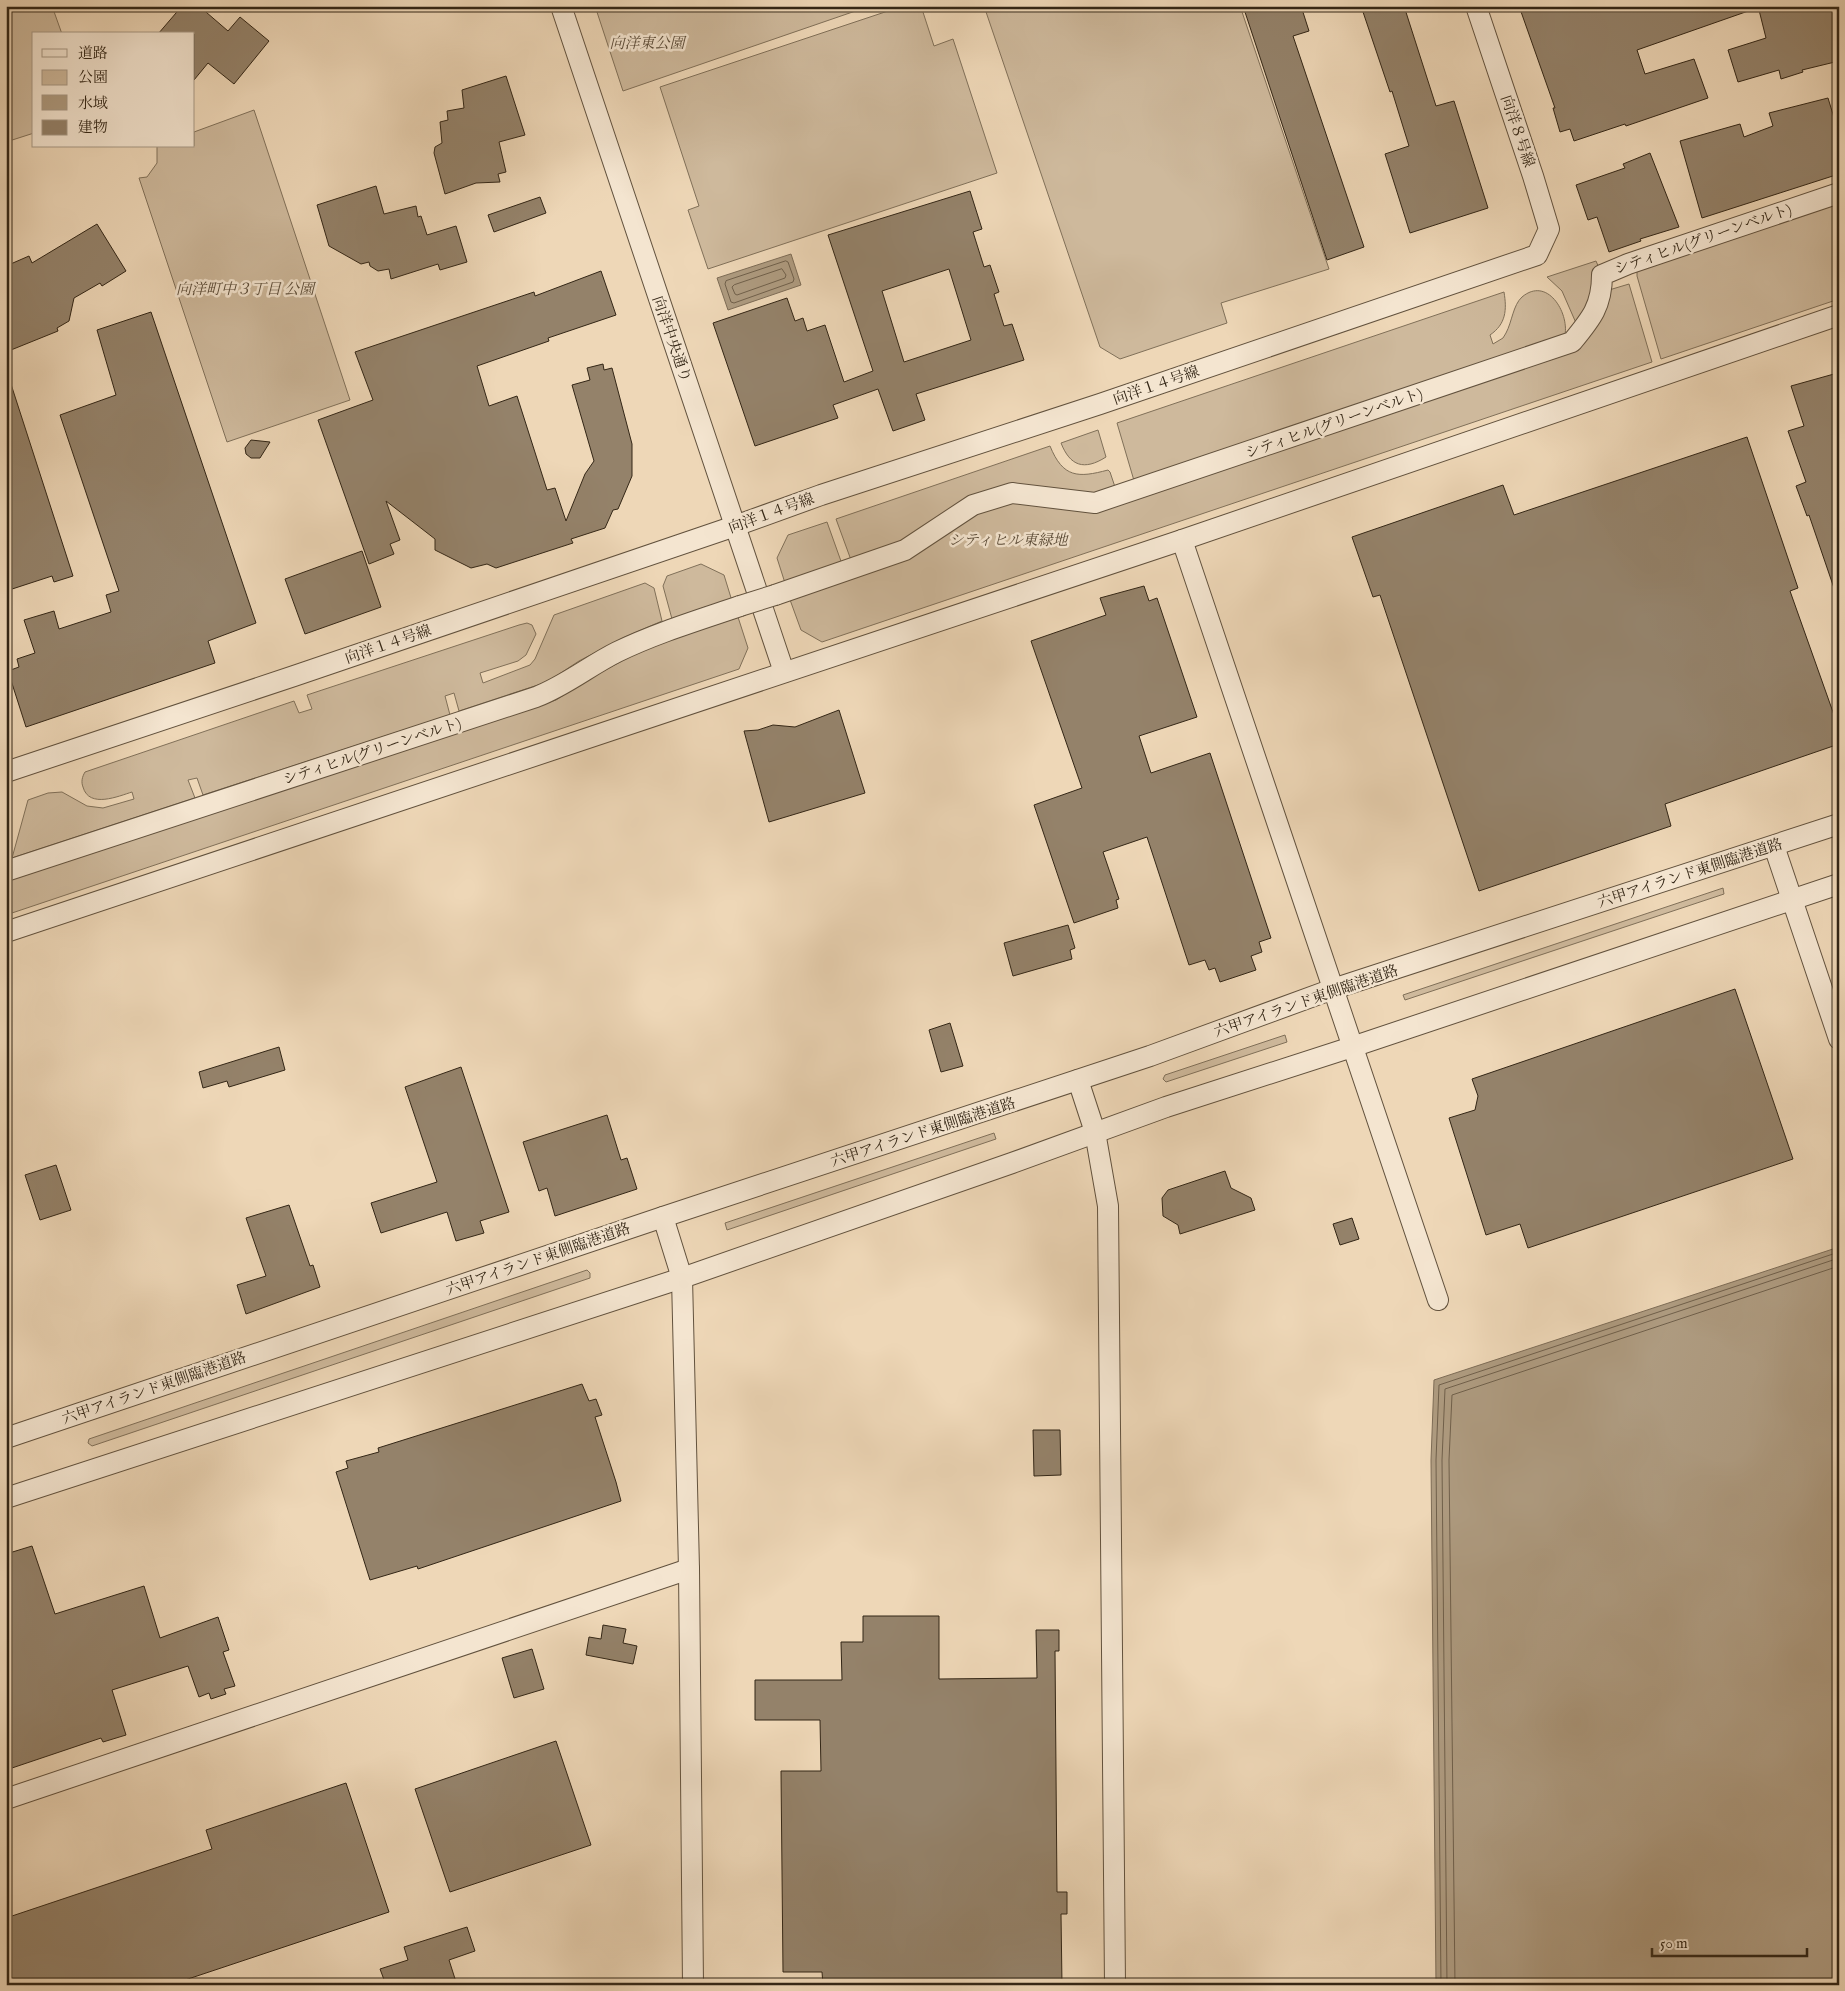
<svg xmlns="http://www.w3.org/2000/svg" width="1845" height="1991" viewBox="0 0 1845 1991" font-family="'IM FELL English','Noto Serif JP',serif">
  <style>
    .green { fill: #ceb99c; stroke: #807059 }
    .water { fill: #ae9b80; stroke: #7d6c56 }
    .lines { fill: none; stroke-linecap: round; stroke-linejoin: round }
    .shore { stroke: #70604b; stroke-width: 1 }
    .building { fill: #94826a; stroke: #332616; fill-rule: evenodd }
    .minor-casing { stroke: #62523e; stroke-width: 22 }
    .minor { stroke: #f4e5d0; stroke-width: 20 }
    .minor-bridge-casing { stroke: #62523e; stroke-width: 22; stroke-linecap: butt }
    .minor-bridge { stroke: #f4e5d0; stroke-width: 20 }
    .labels { text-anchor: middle; stroke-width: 5; stroke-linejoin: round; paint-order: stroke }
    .park-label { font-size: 15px; font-style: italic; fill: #5a4b38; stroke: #f4e5d0 }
    .street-label { font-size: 15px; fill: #332616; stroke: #f4e5d0 }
  </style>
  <rect width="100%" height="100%" fill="#eed7b7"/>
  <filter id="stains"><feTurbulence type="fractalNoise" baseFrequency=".004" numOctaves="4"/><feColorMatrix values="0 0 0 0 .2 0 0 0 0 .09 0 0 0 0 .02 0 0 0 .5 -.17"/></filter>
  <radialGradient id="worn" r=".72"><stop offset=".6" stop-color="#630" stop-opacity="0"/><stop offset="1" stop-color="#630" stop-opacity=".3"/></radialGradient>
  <!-- green -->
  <g class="green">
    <polygon points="6,6 52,6 62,34 34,34 34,133 6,142"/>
    <polygon points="595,6 870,6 623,91"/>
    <polygon points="903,6 921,6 934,46 953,39 997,173 708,269 688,210 699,206 660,87"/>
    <polygon points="984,6 1240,6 1329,269 1221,303 1227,323 1120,359 1100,347"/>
    <polygon points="254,110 350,400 227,442 139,178 147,177 157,163 157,146 194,146 194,132"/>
    <polygon points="1839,199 1839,299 1661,359 1637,276 1637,270"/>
    <polygon points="1596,261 1599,268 1594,296 1576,323 1562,291 1547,277"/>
    <polygon points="1629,284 1652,362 822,642 801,630 789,597 979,512 1005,501 1071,506 1567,351 1609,290"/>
    <path d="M1504 292C1507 310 1506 324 1490 335L1493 344 1503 338 1506 333C1512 322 1513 305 1522 297 1547 276 1569 312 1565 335L1135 484 1117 423Z"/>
    <path d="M1098 430 1106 457C1084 471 1070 466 1061 443Z"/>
    <path d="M1050 446C1063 478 1078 478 1108 470L1110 472 1116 490 1103 494 1030 487 913 539 851 560 836 519Z"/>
    <polygon points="827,522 842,564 785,583 777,558 788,535"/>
    <polygon points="701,564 724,575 732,601 705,607 672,619 663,586 667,576"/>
    <path d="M645 583 654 588 662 621 625 637 579 661 547 682 459 711 454 693 445 696 450 715 203 795 197 778 188 780 195 798 12 858 28 800 48 793 62 792 87 806 103 808 134 799 132 792C119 796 89 809 83 787 81 782 82 777 85 772L294 701 299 713 312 709 307 695 519 625 527 623 532 625 536 634 526 655 518 661 480 673 483 683 530 665 535 659 554 615Z"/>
    <polygon points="737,614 748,648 739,669 6,915 6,881 556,700 590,678 637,653"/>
    <polygon points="1723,888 1724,894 1405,1000 1403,995"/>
    <polygon points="1285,1035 1287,1042 1166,1082 1163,1079 1165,1075"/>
    <polygon points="994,1133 996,1139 727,1230 725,1223"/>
    <polygon points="587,1270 590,1273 590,1278 92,1446 88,1443 89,1439"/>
  </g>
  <!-- water -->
  <g class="water">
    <polygon points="791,254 801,285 728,310 717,278"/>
    <polygon points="1839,1247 1839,1985 1436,1985 1431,1460 1434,1380"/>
  </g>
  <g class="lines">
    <!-- shore -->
    <g class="shore">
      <polygon points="786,261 788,262 794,279 793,282 734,303 731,302 725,284 726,281"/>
      <polygon points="782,269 786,275 785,278 737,295 735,294 732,287 734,285"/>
      <polyline points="1441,1985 1436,1460 1439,1385 1839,1252"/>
      <polyline points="1447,1985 1442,1460 1445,1389 1839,1258"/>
      <polyline points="1455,1985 1449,1460 1452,1395 1839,1266"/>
    </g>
  </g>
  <!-- building -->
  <g class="building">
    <polygon points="182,6 199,6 228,31 240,17 269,41 234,84 208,63 194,80 194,34 158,34"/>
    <polygon points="1243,6 1301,6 1309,31 1293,36 1364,247 1327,260"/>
    <polygon points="1361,6 1404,6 1436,106 1454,101 1488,208 1410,233 1385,154 1409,146 1392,91 1390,92"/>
    <polygon points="1519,6 1754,6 1754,9 1637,50 1645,74 1694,59 1708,98 1626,126 1625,124 1574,141 1570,129 1560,132 1553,108 1555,108"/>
    <polygon points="1758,6 1839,6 1839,61 1802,70 1803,72 1781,79 1779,70 1738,82 1728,50 1766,38"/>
    <polygon points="506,76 525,135 499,142 506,172 498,174 500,182 476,183 445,194 434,153 435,147 442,143 440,122 448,120 447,111 464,108 462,90"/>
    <polygon points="1828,98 1839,134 1839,174 1702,218 1680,141 1740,124 1744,137 1773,126 1769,113"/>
    <polygon points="1650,153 1679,227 1640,239 1641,241 1609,252 1597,217 1588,220 1576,185 1625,168 1623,164"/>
    <polygon points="376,186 384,214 416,206 418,217 421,216 427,235 456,226 467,262 440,270 438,264 391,279 389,269 378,271 370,266 369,262 361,264 329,246 317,205"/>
    <path d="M970 191 982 229 973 232 984 267 990 265 999 292 994 294 1004 326 1012 324 1024 360 916 394 925 420 893 431 878 389 833 405 838 418 755 446 713 323 787 298 795 321 803 318 807 331 825 325 844 382 873 371 828 235ZM949 269 971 340 904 362 882 291Z"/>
    <polygon points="540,197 546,213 494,232 488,215"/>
    <polygon points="97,224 126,271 102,286 100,283 74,298 69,321 57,328 58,331 6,352 6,266 29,256 32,263"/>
    <polygon points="601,271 616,315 548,338 549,341 477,366 489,406 517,396 547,490 555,488 566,521 585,474 594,461 572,385 590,380 587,368 603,364 604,370 612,368 632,444 632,476 618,509 613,510 605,528 571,539 573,543 496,568 487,564 471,568 435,550 435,539 386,501 400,540 390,544 394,554 369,564 318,420 373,400 355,352 534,292 535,296"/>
    <polygon points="151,312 256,623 208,641 215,663 26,727 8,671 19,667 17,659 35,653 24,620 54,611 59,629 111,612 106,595 119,591 60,415 116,395 97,330"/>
    <polygon points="1834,374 1839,392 1839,593 1836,594 1809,515 1807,516 1796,486 1806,482 1788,431 1804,426 1791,386"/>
    <polygon points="6,378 9,378 73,576 54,582 52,576 6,591"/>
    <polygon points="1747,437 1798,588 1790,591 1839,729 1839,744 1665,804 1671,826 1479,891 1380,595 1373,597 1352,537 1503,485 1514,515"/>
    <polygon points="251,440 270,442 260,458 251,458 246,454 245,448"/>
    <polygon points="362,551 381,607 305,634 285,579"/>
    <polygon points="1144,586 1149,601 1157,598 1197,717 1139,736 1151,773 1210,753 1271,938 1259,942 1262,952 1251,956 1256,970 1220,982 1215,968 1209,970 1205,960 1189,965 1147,837 1103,852 1119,899 1116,900 1118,908 1074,923 1034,805 1082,788 1031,641 1106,615 1100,598"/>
    <polygon points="839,710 865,793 769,822 744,731 758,730 773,725 795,727"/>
    <polygon points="1068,925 1075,948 1070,950 1072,959 1013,976 1004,943"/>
    <polygon points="1735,989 1793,1159 1528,1248 1520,1224 1486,1235 1449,1118 1475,1110 1478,1096 1472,1079"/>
    <polygon points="950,1023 963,1066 941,1072 929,1030"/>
    <polygon points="279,1047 285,1070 229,1087 227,1081 203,1088 199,1072"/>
    <polygon points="461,1067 509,1212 480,1221 484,1233 456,1241 447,1212 381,1233 371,1203 437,1182 405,1087"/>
    <polygon points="607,1115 621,1160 627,1158 637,1189 555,1216 547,1188 539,1191 523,1142"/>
    <polygon points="56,1165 71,1210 40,1220 25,1175"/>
    <polygon points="1225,1171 1231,1188 1251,1198 1255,1210 1180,1234 1178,1225 1163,1216 1162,1198 1168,1190"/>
    <polygon points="289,1205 310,1266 313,1265 320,1287 246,1314 237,1285 266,1276 246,1218"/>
    <polygon points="1352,1218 1359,1239 1340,1245 1333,1224"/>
    <polygon points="582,1384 589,1401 596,1399 602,1415 595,1417 616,1482 621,1501 418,1569 417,1566 370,1580 336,1472 348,1468 346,1461 379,1452 378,1448"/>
    <polygon points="1033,1430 1060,1430 1061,1475 1034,1476"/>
    <polygon points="32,1546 55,1614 144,1586 160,1638 218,1617 229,1650 223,1652 235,1686 224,1689 226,1694 211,1699 209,1693 199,1697 188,1666 112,1690 126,1735 103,1742 101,1738 6,1770 6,1554"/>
    <polygon points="863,1616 939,1616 939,1679 1037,1678 1036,1630 1059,1630 1059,1651 1055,1651 1057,1892 1067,1892 1067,1914 1061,1914 1062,1985 823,1985 822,1972 783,1972 781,1771 821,1771 820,1720 755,1720 755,1680 842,1680 841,1642 863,1642"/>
    <polygon points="603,1625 626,1629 623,1643 637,1646 633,1664 586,1655 589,1637 601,1639"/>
    <polygon points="532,1649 544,1689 514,1698 502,1658"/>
    <polygon points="556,1741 591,1845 450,1892 415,1789"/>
    <polygon points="346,1783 389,1912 170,1985 6,1985 6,1918 212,1849 206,1830"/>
    <polygon points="467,1927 475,1951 449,1960 457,1985 386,1985 380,1969 408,1960 404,1947"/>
  </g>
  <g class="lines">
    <!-- minor casing -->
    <g class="minor-casing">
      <g id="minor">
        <polyline points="561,6 784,672"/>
        <polyline points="1182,540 1438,1300"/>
        <path d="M775 595 905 550 973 505 1012 493 1095 503 1572 342C1591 319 1602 306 1602 275L1628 264 1839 193"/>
        <polyline points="6,772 294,676 735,526 821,495 1100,404 1537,255 1549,229 1533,176 1476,6"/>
        <polyline points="1774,846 1839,1039"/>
        <path d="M6 871 536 697C565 686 589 666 617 652 656 633 699 620 740 606"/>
        <polyline points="6,932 1182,540 1839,315"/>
        <polyline points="1078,1080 1095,1132 1108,1206 1115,1985"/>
        <polyline points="663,1217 682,1278 689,1569 693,1985"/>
        <polyline points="6,1438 663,1217 1150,1056 1333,989 1839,824"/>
        <polyline points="6,1498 682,1278 1012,1163 1166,1107 1352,1047 1839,884"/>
        <polyline points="6,1799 689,1569"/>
      </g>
    </g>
    <!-- minor -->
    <use href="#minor" class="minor"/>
    <!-- minor-bridge casing -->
    <g class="minor-bridge-casing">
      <polyline id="minor-bridge" points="740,606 775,595"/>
    </g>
    <!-- minor-bridge -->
    <use href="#minor-bridge" class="minor-bridge"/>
  </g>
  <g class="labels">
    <!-- park labels -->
    <g class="park-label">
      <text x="647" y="48">向洋東公園</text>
      <text x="245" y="294">向洋町中３丁目 公園</text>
      <text x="1008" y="545">シティヒル東緑地</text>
    </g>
    <!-- street labels -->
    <g class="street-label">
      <text transform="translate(1518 131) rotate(71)" y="5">向洋８号線</text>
      <text transform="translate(1703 239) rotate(-19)" y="5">シティヒル(グリーンベルト)</text>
      <text transform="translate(672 339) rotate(71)" y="5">向洋中央通り</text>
      <text transform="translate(1156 385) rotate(-19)" y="5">向洋１４号線</text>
      <text transform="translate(1334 423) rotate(-19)" y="5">シティヒル(グリーンベルト)</text>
      <text transform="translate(771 513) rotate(-20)" y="5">向洋１４号線</text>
      <text transform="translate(388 644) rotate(-19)" y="5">向洋１４号線</text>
      <text transform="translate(372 751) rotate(-18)" y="5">シティヒル(グリーンベルト)</text>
      <text transform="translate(1690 873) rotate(-18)" y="5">六甲アイランド東側臨港道路</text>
      <text transform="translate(1306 1001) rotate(-19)" y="5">六甲アイランド東側臨港道路</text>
      <text transform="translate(923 1132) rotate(-18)" y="5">六甲アイランド東側臨港道路</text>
      <text transform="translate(538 1259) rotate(-19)" y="5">六甲アイランド東側臨港道路</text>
      <text transform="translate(154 1388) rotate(-19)" y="5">六甲アイランド東側臨港道路</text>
    </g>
  </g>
  <!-- margin -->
  <rect width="1845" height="1991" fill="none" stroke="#eed7b7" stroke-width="25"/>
  <rect x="8" y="8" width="1830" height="1976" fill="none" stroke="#332616" stroke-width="2.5"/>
  <rect x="12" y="12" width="1820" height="1966" fill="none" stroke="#332616"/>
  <!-- legend -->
  <rect x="32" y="32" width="162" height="115" fill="#f4e5d0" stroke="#a79986"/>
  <rect x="42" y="49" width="25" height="8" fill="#f4e5d0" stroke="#a79986"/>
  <text x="78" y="58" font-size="15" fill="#332616">道路</text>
  <rect x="42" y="70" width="25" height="15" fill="#ceb99c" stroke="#a79986"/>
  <text x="78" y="82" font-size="15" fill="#332616">公園</text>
  <rect x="42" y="95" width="25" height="15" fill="#ae9b80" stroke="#a79986"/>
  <text x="78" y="108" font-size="15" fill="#332616">水域</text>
  <rect x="42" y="120" width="25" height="15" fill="#94826a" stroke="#a79986"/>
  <text x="78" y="132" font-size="15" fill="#332616">建物</text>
  <!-- scale -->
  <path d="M1652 1948v8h155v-8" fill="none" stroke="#332616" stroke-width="2.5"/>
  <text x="1660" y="1948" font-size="15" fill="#332616" stroke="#f4e5d0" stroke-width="4" paint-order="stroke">50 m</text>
  <rect width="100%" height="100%" filter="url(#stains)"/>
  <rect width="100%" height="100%" fill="url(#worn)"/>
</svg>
